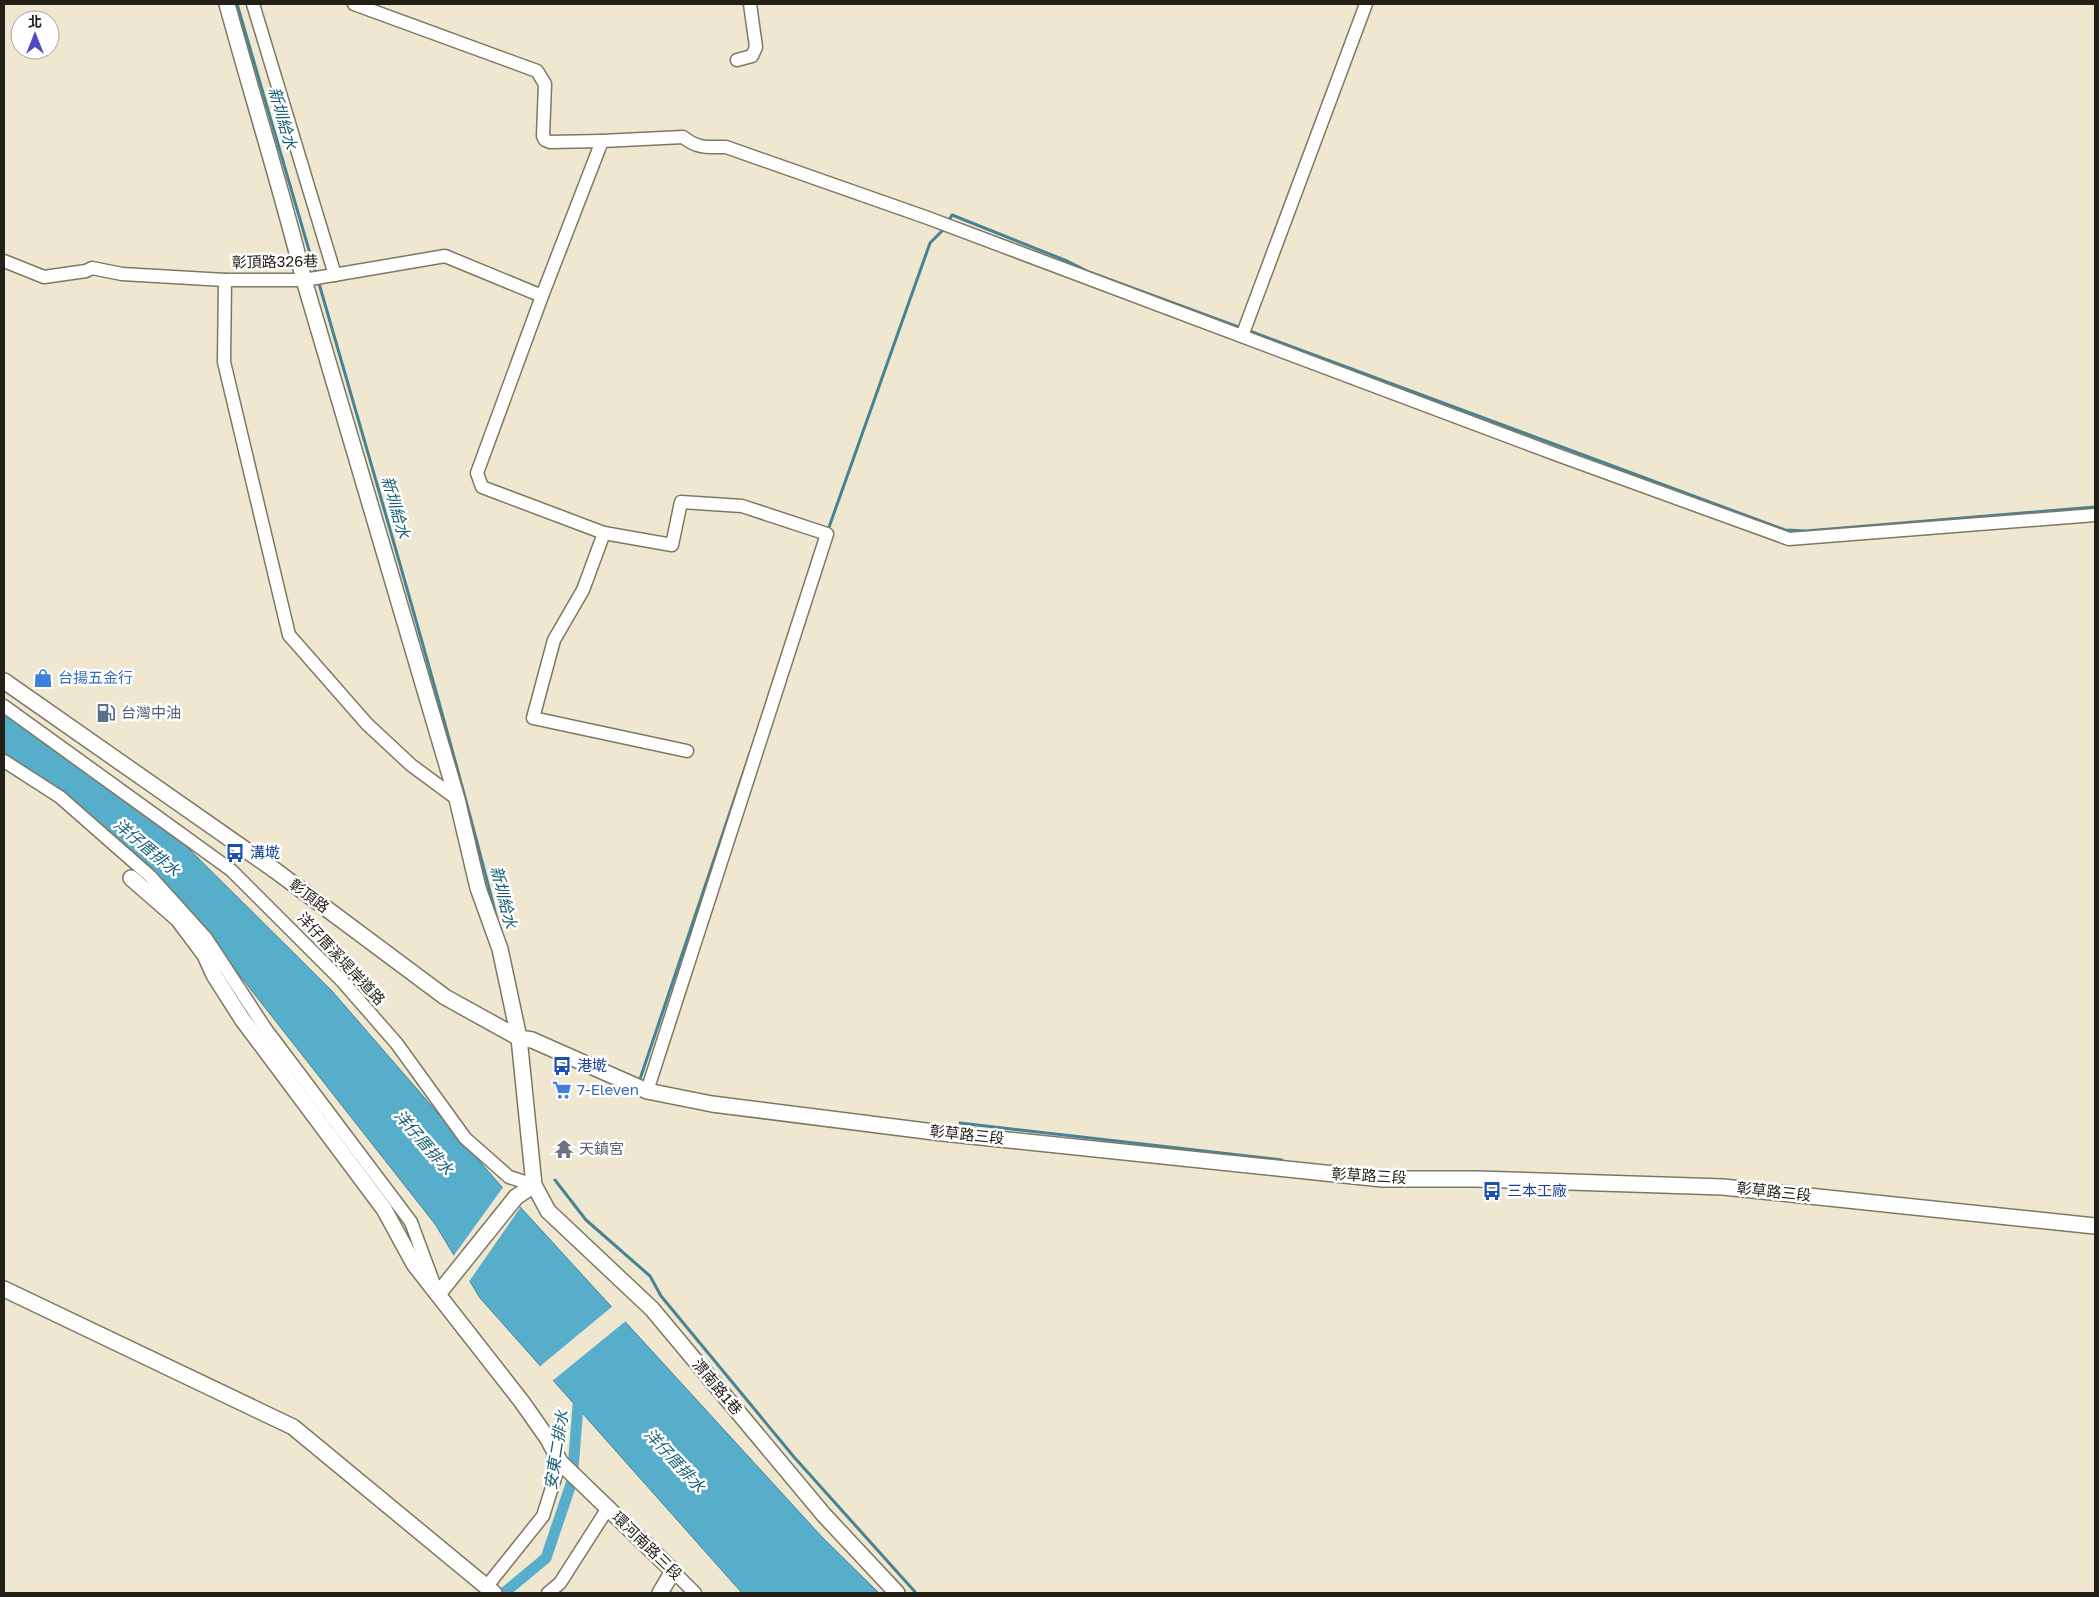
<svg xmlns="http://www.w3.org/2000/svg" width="2099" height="1597" viewBox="0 0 2099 1597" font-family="'Golos Text','Noto Sans TC',sans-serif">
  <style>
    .water { fill: #56aecb; stroke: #478395 }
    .pier { fill: #efe7d0 }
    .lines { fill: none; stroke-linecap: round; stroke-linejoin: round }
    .stream { stroke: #478395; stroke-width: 3 }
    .canal { stroke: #56aecb; stroke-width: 11 }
    .minor-casing { stroke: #7e7863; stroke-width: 15 }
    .tertiary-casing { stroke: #7e7863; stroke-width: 18 }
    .minor { stroke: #fff; stroke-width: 12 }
    .tertiary { stroke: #fff; stroke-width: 15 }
    .labels { text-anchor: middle; stroke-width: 5; stroke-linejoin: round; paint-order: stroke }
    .street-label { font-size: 15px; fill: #232017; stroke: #fff }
    .shop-label { font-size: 15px; fill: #366cbe; stroke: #fff; text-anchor: start }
    .service-label { font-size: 15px; fill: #4e5e75; stroke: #fff; text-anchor: start }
    .transit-label { font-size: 15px; fill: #164399; stroke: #fff; text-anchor: start }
    .worship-label { font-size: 15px; fill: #5b616d; stroke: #fff; text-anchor: start }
    .water-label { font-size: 16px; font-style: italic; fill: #155d72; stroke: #fff }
  </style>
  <rect width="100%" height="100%" fill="#efe7d0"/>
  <!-- water -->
  <polygon class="water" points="4,710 180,840 332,991 501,1186 822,1537 879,1593 742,1593 480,1298 435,1224 208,935 62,796 4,765"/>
  <!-- pier -->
  <g class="pier">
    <polygon points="504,1186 520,1208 468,1283 452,1258"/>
    <polygon points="614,1305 627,1320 551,1382 538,1368"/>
  </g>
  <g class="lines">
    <!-- stream -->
    <g class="stream">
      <polyline points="237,4 316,274"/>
      <polyline points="948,222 952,215 1067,261 1089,272 1241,328"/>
      <path d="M318 280C379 492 442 704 497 919"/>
      <polyline points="1247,330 1785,530 1806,531 2095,507"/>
      <polyline points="828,530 930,243 945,228"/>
      <polyline points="640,1079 750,753"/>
      <polyline points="960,1123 1282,1160"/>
      <polyline points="555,1180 586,1220 650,1276 661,1296 794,1457 916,1593"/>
    </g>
    <!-- canal -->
    <polyline class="canal" points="504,1593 546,1558 572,1481 579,1394"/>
    <!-- minor casing -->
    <g class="minor-casing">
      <g id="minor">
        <polyline points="253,4 335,275"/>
        <polyline points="354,4 537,71 545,84 543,136 545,140 550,142 602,141"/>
        <polyline points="737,60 752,56 756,47 750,4"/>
        <polyline points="4,261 44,277 86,271 92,268 122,274 225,280 304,280 445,256 542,296"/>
        <polyline points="225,280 224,362 289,635 367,724 411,765 457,799"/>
        <polyline points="1242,336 1366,4"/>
        <polyline points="604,533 583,590 554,640 533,718 687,751"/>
        <polyline points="4,706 231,870 343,982 397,1044 465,1138 509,1177 534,1185"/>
        <polyline points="4,761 60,797 150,876 206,938 265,1028 411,1222 435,1287"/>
        <path d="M647 1091 827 534 742 506 681 502 672 545 604 533 482 487 477 473 542 296 602 141 683 137C698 149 707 147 726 147L928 218 1555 454 1789 539 2095 515"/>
        <polyline points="673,1571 695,1593"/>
        <polyline points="487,1586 543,1516 560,1462"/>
        <polyline points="548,1593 560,1583 608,1508"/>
      </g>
    </g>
    <!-- tertiary casing -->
    <g class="tertiary-casing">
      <g id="tertiary">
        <path d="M227 4C252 96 281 187 304 280L457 799 478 888 500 949 519 1038 534 1185 548 1211 652 1309 824 1515 897 1593"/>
        <polyline points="4,681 276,871 445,997 519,1038 532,1040 647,1091 712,1104 942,1133 1382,1179 1476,1179 1723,1187 2095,1226"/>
        <polyline points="131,878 178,919 205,955 214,975 242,1019 384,1209 414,1264 522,1402 548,1439 560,1462 673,1571 660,1593"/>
        <polyline points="4,1289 293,1427 494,1593"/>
        <polyline points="438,1294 516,1197 534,1185"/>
      </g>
    </g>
    <!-- minor -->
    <use href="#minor" class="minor"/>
    <!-- tertiary -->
    <use href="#tertiary" class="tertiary"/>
  </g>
  <!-- icons -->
  <defs>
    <g id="shop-bare" transform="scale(1.5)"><path d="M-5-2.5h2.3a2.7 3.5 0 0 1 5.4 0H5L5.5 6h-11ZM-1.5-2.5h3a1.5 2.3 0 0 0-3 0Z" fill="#3f7fe0" stroke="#fff" stroke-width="2.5" paint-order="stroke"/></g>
    <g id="fuel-bare" transform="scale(1.5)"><path d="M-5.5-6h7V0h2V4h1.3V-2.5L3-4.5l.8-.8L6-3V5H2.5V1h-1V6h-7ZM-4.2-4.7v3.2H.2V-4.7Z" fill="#5c6f8a" stroke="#fff" stroke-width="2.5" paint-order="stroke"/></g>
    <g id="bus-bare" transform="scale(1.5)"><path d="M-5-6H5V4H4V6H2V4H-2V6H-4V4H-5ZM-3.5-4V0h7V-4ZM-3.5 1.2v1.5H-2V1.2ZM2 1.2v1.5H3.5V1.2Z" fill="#1a4fb4" stroke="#fff" stroke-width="2.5" paint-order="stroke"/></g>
    <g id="supermarket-bare" transform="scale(1.5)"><path d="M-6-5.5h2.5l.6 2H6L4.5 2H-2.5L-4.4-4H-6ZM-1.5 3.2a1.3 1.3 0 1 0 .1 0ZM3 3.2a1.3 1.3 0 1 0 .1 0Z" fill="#3f7fe0" stroke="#fff" stroke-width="2.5" paint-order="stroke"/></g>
    <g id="temple-bare" transform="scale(1.5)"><path d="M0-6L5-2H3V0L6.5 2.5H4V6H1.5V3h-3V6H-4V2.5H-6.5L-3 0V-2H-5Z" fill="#6b7280" stroke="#fff" stroke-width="2.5" paint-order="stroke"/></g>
  </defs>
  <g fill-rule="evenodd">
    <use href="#shop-bare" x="43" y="678"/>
    <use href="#fuel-bare" x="106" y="713"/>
    <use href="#bus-bare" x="235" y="853"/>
    <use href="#bus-bare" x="562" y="1066"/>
    <use href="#supermarket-bare" x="562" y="1090"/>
    <use href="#temple-bare" x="564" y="1149"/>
    <use href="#bus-bare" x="1492" y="1191"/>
  </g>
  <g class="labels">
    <!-- street labels -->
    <g class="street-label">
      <text transform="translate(275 262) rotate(-1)" y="5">彰頂路326巷</text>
      <text transform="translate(309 896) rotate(37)" y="5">彰頂路</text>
      <text transform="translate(341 959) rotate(47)" y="5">洋仔厝溪堤岸道路</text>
      <text transform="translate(967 1135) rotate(6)" y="5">彰草路三段</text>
      <text transform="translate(1369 1176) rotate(3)" y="5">彰草路三段</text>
      <text transform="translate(1774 1192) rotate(6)" y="5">彰草路三段</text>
      <text transform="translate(717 1387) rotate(50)" y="5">渭南路1巷</text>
      <text transform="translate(647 1546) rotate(44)" y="5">環河南路三段</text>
    </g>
    <!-- shop labels -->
    <g class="shop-label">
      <text x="58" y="683">台揚五金行</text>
      <text x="577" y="1095">7-Eleven</text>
    </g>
    <!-- service labels -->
    <g class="service-label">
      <text x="121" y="718">台灣中油</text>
    </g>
    <!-- transit labels -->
    <g class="transit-label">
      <text x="250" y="858">溝墘</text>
      <text x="577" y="1071">港墘</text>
      <text x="1507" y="1196">三本工廠</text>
    </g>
    <!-- worship labels -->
    <g class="worship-label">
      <text x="579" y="1154">天鎮宮</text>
    </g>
    <!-- water labels -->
    <g class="water-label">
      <text transform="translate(283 118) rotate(74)" y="6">新圳給水</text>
      <text transform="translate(396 507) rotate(74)" y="6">新圳給水</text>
      <text transform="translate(147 847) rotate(40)" y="6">洋仔厝排水</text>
      <text transform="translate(504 897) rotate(76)" y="6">新圳給水</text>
      <text transform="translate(424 1142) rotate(49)" y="6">洋仔厝排水</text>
      <text transform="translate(556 1450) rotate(-81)" y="6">安東二排水</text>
      <text transform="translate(675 1460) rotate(47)" y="6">洋仔厝排水</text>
    </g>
  </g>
  <!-- border -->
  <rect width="2099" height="1597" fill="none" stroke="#232017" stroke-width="10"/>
  <!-- north arrow -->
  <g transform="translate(35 35)"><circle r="24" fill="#ffffff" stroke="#a7a6a2"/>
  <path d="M0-4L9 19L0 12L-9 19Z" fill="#4d4dc3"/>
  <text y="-8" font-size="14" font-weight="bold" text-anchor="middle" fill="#232017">北</text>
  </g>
</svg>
